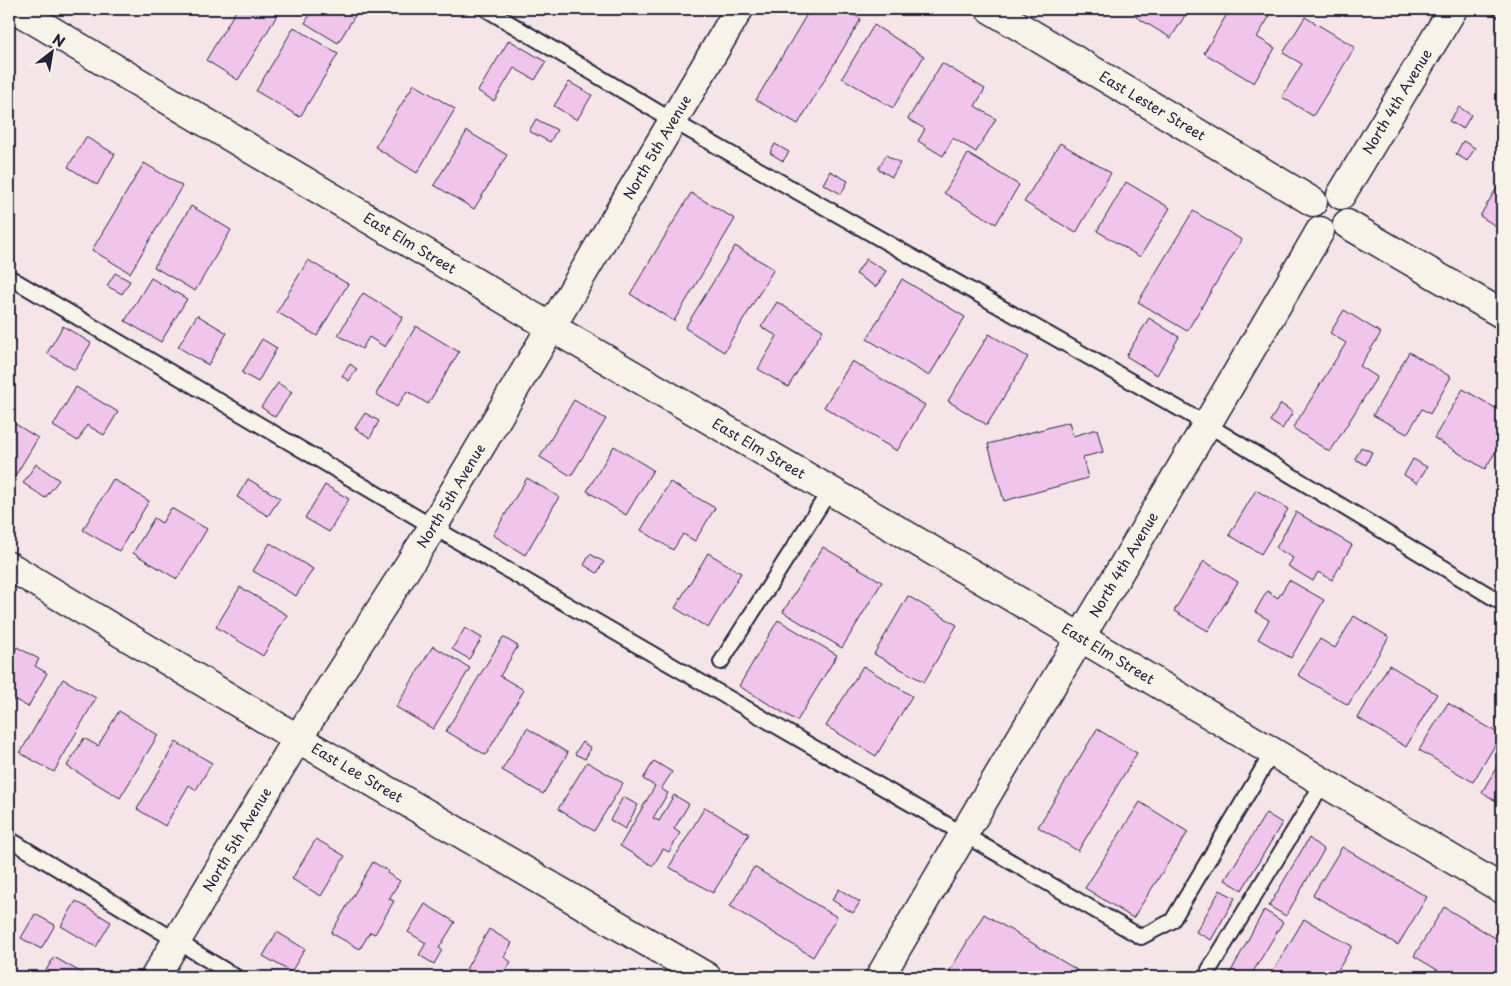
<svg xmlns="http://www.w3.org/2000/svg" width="1511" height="986" viewBox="0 0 1511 986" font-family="'Playpen Sans',sans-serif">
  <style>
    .building { fill: #f0c4eb; stroke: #22223b }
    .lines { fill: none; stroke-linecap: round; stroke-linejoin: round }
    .lane-casing { stroke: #22223b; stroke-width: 18 }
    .street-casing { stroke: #22223b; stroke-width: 31 }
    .secondary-casing { stroke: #22223b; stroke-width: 31 }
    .lane { stroke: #f7f3e8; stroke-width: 14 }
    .street { stroke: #f7f3e8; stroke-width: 28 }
    .secondary { stroke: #f7f3e8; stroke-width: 28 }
    .labels { text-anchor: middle; stroke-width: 4.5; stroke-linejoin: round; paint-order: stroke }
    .street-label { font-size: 14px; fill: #22223b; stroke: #f7f3e8 }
  </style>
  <rect width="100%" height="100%" fill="#f5e5e9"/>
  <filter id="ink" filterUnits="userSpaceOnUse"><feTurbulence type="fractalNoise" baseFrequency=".02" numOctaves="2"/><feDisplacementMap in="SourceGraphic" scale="10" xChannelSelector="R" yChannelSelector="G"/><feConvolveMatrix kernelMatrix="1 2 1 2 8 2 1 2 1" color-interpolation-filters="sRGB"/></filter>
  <g filter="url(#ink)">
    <!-- building -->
    <g class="building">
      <polygon points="237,9 281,9 238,80 206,60"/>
      <polygon points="313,9 359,9 338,43 305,23"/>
      <polygon points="810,9 844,9 861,19 798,124 756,100"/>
      <polygon points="1141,9 1189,9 1171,38 1136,17"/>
      <polygon points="1230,9 1274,9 1257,37 1275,48 1254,83 1204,53"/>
      <polygon points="1305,17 1355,47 1313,116 1282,97 1302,64 1283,53"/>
      <polygon points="874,25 924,56 893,108 842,78"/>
      <polygon points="294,27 338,54 300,117 256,91"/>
      <polygon points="509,40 546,62 535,80 514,68 494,101 478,91"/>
      <polygon points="942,63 985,89 975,106 996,119 976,152 953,138 943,156 918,141 925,129 908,119"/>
      <polygon points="569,82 592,95 577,120 554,106"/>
      <polygon points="414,84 455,109 417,173 375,147"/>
      <polygon points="1459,107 1471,115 1463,129 1449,121"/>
      <polygon points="536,119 557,130 550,142 529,131"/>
      <polygon points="467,131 507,155 474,209 434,185"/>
      <polygon points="86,137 115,154 97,185 68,167"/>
      <polygon points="1463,141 1475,148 1467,161 1456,154"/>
      <polygon points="1060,143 1111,173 1076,233 1024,202"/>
      <polygon points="775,144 789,152 783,161 770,153"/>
      <polygon points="968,154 1019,185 996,224 944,193"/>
      <polygon points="886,155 900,163 892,177 878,169"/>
      <polygon points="144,163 182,186 130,273 92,250"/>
      <polygon points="830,171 848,181 841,194 823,184"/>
      <polygon points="1502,179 1502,230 1480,216"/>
      <polygon points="1126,182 1170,208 1140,257 1097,231"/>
      <polygon points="691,193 735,219 674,321 630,294"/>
      <polygon points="191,206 231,230 195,291 154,267"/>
      <polygon points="1193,211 1242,240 1187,331 1138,302"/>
      <polygon points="735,246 774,269 724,352 685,328"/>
      <polygon points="866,259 886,271 876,287 856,274"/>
      <polygon points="308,260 348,284 317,336 277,312"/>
      <polygon points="115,273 130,281 122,294 107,286"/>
      <polygon points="151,278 187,299 161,342 125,321"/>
      <polygon points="902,279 965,317 929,376 867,339"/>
      <polygon points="363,293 403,317 385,347 369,337 362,349 338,335"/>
      <polygon points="777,302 823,330 788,387 758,369 777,336 761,327"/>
      <polygon points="1344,310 1381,333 1360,366 1377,377 1330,452 1293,428 1346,343 1330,333"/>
      <polygon points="197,315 227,333 208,365 178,347"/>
      <polygon points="1149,318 1179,337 1157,375 1126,356"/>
      <polygon points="63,326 91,343 75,370 47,353"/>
      <polygon points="416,326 459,352 428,404 407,391 397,407 376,394"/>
      <polygon points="989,334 1028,357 987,425 948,401"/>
      <polygon points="262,339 277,348 258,382 242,373"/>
      <polygon points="1409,352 1451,377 1430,414 1422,409 1407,434 1373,415"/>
      <polygon points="852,361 925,405 897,451 824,407"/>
      <polygon points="350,364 357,369 349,381 342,376"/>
      <polygon points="278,383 292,392 275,417 261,407"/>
      <polygon points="76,387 118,412 104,435 87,425 78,441 53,426"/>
      <polygon points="1463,389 1502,412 1502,441 1485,469 1434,438"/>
      <polygon points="574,400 606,419 571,476 540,457"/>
      <polygon points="1281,404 1293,412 1282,429 1270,421"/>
      <polygon points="365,413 379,421 370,438 355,428"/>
      <polygon points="9,420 38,438 14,478 9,474"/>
      <polygon points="1069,422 1073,436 1097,429 1103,452 1083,457 1088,478 1004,501 988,444"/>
      <polygon points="614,446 653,470 626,515 587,491"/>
      <polygon points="1361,447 1372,452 1366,465 1355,459"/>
      <polygon points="1413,459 1427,467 1417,483 1404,475"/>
      <polygon points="36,464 59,480 45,498 23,483"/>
      <polygon points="527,478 559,497 525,555 493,535"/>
      <polygon points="113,479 149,501 119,551 83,530"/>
      <polygon points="248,479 280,498 268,516 237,497"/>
      <polygon points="670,482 715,508 695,541 683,534 673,550 641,530"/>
      <polygon points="325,485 349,499 329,532 305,518"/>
      <polygon points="1256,490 1288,509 1261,554 1229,535"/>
      <polygon points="171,508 207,529 177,579 133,553 154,518 162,523"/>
      <polygon points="1296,512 1352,545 1332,580 1318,572 1313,581 1288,566 1293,558 1276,548"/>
      <polygon points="270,543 313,569 296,596 253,571"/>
      <polygon points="823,547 882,582 842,648 783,612"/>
      <polygon points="708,553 741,573 708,628 675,608"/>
      <polygon points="590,554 604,562 597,573 584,565"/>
      <polygon points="1204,561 1238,582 1208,631 1174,611"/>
      <polygon points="1289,580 1324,600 1291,658 1258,639 1269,620 1255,612 1267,591 1278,598"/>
      <polygon points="240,587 287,615 263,656 216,627"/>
      <polygon points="908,596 957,625 924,682 874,654"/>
      <polygon points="1354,616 1389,637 1348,705 1298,675 1320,639 1335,648"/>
      <polygon points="778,620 837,655 797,721 739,686"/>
      <polygon points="465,628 482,638 469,659 452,649"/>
      <polygon points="503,637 518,646 500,676 524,690 486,755 446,731"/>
      <polygon points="433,646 470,668 433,729 396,707"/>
      <polygon points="17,647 39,659 35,666 47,673 28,707 14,699 9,708 9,650 14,653"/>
      <polygon points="1389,665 1437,694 1406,747 1358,718"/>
      <polygon points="863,666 912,696 876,756 826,726"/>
      <polygon points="63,679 96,698 54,772 20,753"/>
      <polygon points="1448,703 1501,735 1473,782 1419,750"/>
      <polygon points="119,711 158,735 120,798 67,766 84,738 98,746"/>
      <polygon points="527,728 568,753 543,794 502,770"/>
      <polygon points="1097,729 1137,753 1078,851 1038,827"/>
      <polygon points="176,742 212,763 196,790 189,785 165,826 137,809"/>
      <polygon points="582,742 591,748 585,759 575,754"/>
      <polygon points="1502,758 1502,805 1482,792"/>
      <polygon points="654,761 672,772 661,789 668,793 653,818 659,821 674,795 689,804 674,829 680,833 669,852 663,849 653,866 620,846 655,786 643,779"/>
      <polygon points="587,762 623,783 594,831 558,809"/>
      <polygon points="623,797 638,805 625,829 610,820"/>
      <polygon points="1140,802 1188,832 1133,918 1085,888"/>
      <polygon points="705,807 749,834 713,893 669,867"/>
      <polygon points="1266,813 1282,823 1242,890 1225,880"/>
      <polygon points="1309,838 1324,850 1286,916 1269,906"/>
      <polygon points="316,839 345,856 321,896 292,879"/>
      <polygon points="1342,847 1427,897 1398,945 1313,895"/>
      <polygon points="373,862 388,871 387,873 400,881 389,899 394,901 375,934 370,932 360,949 331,933"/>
      <polygon points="754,867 837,917 813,957 730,906"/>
      <polygon points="839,889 860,902 853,913 832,900"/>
      <polygon points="1220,890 1235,898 1211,940 1196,932"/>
      <polygon points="76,901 111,922 96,947 61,926"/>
      <polygon points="425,904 455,922 439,948 442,950 434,964 419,955 426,943 408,932"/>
      <polygon points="1444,907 1502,942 1502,977 1449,977 1414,956"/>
      <polygon points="1264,910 1283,922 1250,977 1228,977"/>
      <polygon points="35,914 55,925 41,949 21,938"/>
      <polygon points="984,914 1077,970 1073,977 946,977"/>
      <polygon points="1304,919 1352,946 1334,977 1279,977 1272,973"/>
      <polygon points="489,929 512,943 504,957 511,962 502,977 480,977 466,969"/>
      <polygon points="277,932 305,949 291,972 263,956"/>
      <polygon points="54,957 89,977 42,977"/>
    </g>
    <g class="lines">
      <!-- lane casing -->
      <g class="lane-casing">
        <g id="lane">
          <polyline points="486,9 673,121 1208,425 1502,603"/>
          <polyline points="1501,9 1502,10"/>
          <polyline points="9,277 433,527 1141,937 1172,921 1272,753"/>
          <polyline points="721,662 830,490"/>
          <polyline points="9,839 236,977"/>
          <polyline points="1207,977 1209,970 1323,783"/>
        </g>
      </g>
      <!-- street casing -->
      <g class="street-casing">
        <g id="street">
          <path id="s1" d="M15 9 517 307 1080 637 1502 889"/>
          <path id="s2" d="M990 9 1313 202"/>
          <path id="s3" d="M1341 195 1453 9"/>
          <polyline points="1347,224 1502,314"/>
          <path id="s4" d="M9 566 280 728 707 977"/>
          <path id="s5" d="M155 977 298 738 433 527 739 9"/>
          <path id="s6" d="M880 977C1025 727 1176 481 1320 231"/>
        </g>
      </g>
      <!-- secondary casing -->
      <g class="secondary-casing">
        <polyline id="secondary" points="9,11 10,9"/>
      </g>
      <!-- lane -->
      <use href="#lane" class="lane"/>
      <!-- street -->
      <use href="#street" class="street"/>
      <!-- secondary -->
      <use href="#secondary" class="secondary"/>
    </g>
  </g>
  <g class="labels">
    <!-- street labels -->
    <g class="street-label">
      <text dy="5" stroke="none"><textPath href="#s3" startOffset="109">North 4th Avenue</textPath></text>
      <text dy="5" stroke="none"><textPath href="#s2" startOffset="189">East Lester Street</textPath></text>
      <text dy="5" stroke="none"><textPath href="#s5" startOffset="970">North 5th Avenue</textPath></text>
      <text dy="5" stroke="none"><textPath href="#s1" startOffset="459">East Elm Street</textPath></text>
      <text dy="5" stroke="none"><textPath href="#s1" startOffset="864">East Elm Street</textPath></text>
      <text dy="5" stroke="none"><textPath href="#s5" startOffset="565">North 5th Avenue</textPath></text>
      <text dy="5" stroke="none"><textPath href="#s6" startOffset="479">North 4th Avenue</textPath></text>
      <text dy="5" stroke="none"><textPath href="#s1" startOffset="1269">East Elm Street</textPath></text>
      <text dy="5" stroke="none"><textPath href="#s4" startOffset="405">East Lee Street</textPath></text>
      <text dy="5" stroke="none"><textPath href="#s5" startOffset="160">North 5th Avenue</textPath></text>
    </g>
  </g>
  <!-- margin -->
  <rect width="1511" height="986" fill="none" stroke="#f7f3e8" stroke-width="30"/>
  <rect x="15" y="15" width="1481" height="956" fill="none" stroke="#22223b" stroke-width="2" filter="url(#ink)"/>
  <!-- north arrow -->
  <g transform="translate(52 52) rotate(31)" stroke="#f7f3e8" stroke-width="4" paint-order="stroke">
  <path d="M0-4L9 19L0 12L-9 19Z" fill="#22223b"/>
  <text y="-8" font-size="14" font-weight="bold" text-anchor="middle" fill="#22223b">N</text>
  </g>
</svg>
